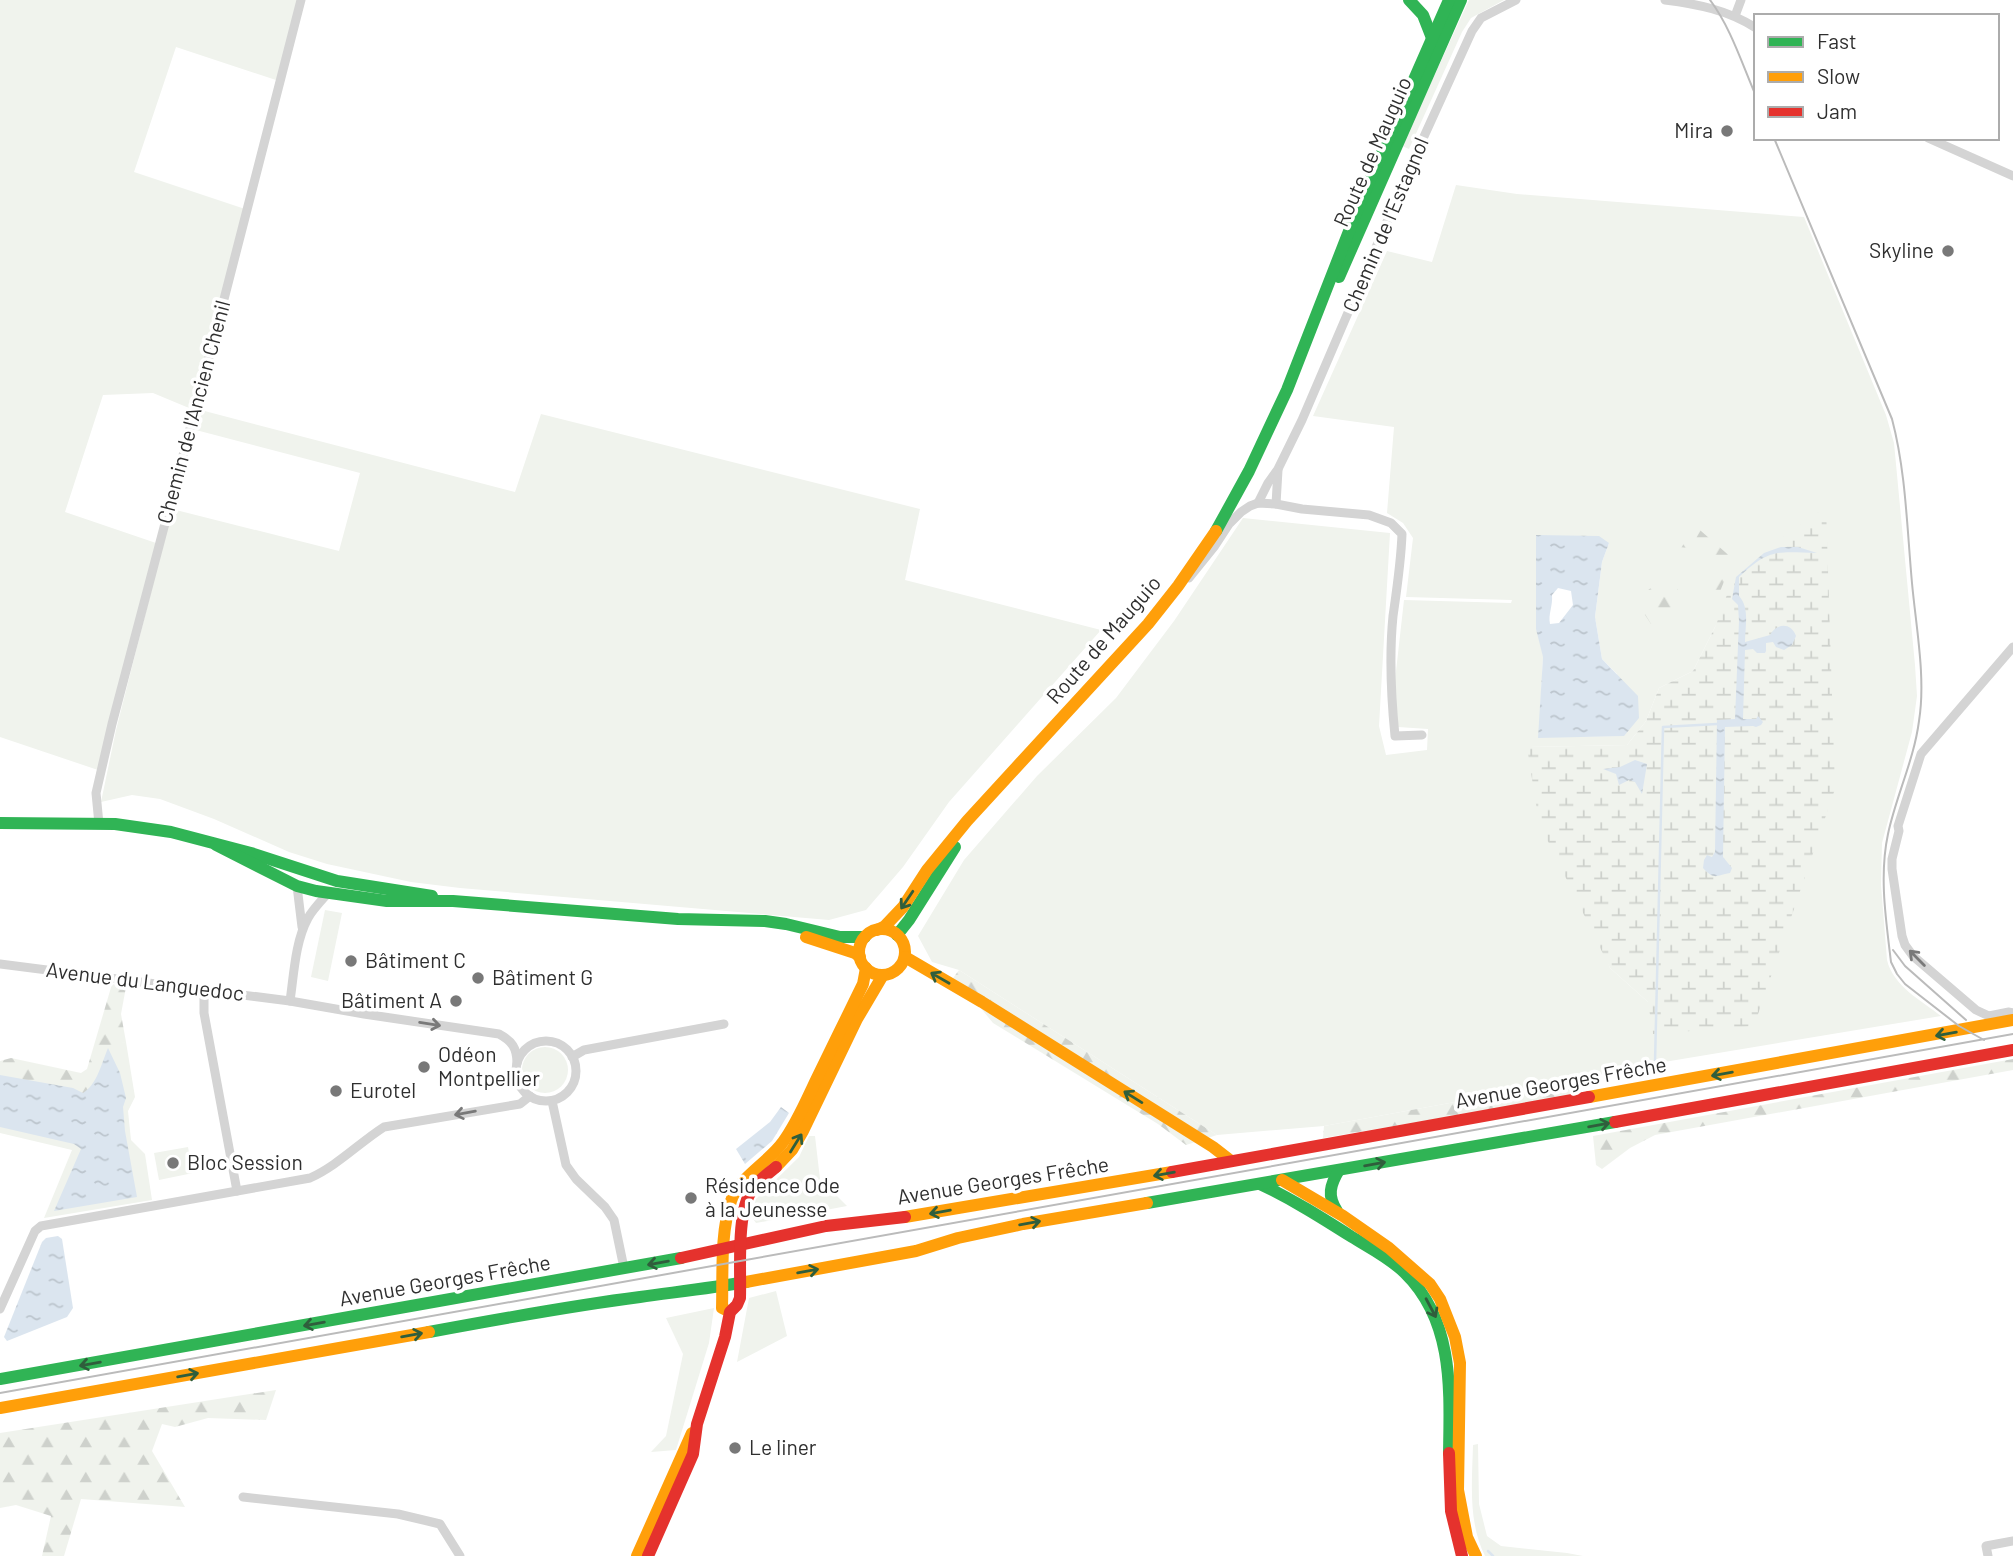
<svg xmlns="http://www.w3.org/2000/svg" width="2013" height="1556" viewBox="0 0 2013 1556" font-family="Barlow,sans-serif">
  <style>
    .green { fill: #f0f3ed; fill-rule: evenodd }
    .forest { fill: url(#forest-firs) }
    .wetland { fill: url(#wetland-marsh) }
    .water { fill: url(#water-ripples); fill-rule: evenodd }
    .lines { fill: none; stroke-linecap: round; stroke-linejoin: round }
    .stream { stroke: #dbe5ef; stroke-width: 2.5 }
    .street { stroke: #d4d4d4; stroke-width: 9 }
    .fast { stroke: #30b455; stroke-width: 12 }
    .slow { stroke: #ff9f0a; stroke-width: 12 }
    .jam { stroke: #e5322d; stroke-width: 12 }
    .tram { stroke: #bbb; stroke-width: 2 }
    .oneway { stroke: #2f5e3c }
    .oneway2 { stroke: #797979 }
    .poi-dot { fill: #787878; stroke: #fff; stroke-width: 2.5 }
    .labels { text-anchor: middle; stroke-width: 7; stroke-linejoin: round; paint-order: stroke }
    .poi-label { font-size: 21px; fill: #2f2f2f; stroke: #fff; text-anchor: start }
    .street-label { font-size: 21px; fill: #2f2f2f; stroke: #fff }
  </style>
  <defs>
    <pattern id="forest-firs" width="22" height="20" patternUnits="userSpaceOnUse" patternTransform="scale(1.75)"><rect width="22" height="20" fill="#f0f3ed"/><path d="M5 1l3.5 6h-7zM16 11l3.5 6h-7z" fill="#ced1cc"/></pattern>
    <pattern id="wetland-marsh" width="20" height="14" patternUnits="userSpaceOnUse" patternTransform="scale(1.75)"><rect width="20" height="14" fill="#f0f3ed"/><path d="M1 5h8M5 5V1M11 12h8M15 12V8" fill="none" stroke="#ced1cc"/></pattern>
    <pattern id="water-ripples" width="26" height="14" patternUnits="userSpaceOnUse" patternTransform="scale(1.75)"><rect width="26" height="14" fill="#dbe5ef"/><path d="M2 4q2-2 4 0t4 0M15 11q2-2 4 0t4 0" fill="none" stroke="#bcc5cd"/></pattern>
  </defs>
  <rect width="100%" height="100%" fill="#fff"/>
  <!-- green -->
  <g class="green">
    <polygon points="0,0 300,0 279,81 176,47 134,172 245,209 197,409 515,492 541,414 920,509 905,580 1101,630 949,802 903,867 866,910 829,920 460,888 411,882 327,864 289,852 214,819 160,799 132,795 101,802 116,730 172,509 339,551 360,473 192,429 197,409 189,408 153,393 103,395 65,512 156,543 98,770 0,737"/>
    <polygon points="1469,0 1504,0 1471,18 1462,32 1409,149 1402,146"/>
    <path d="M1456 185 1517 194 1804 217 1886 415 1894 443 1915 665 1917 696 1912 732 1882 843 1881 885 1887 960C1893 986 1922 1001 1941 1016L1646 1065 1575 1080 1324 1126 1217 1135 959 970 932 962 918 936 964 860 1037 776 1116 698 1174 621 1243 518 1390 533 1379 726 1386 755 1427 750 1428 729 1398 727 1394 689 1404 600 1511 603 1512 600 1406 597 1413 538 1403 523 1387 513 1394 427 1313 416 1387 251 1432 262ZM1536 536 1609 543 1602 562 1595 617 1602 659 1617 674 1624 736 1539 737 1543 657ZM1716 625 1648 1002 1610 968 1528 747 1627 745 1646 721 1659 688 1693 671Z"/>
    <polygon points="325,910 342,913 328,981 311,977"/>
    <polygon points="126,1042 135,1097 128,1111 131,1140 145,1154 152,1200 44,1218 72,1150 0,1133 0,1123 77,1142 132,1194 98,1084 111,1043"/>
    <circle cx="545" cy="1070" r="23"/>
    <polygon points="809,1136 815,1136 820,1179 847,1206 756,1223 751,1216 756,1199 799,1157"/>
    <polygon points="188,1147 193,1173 159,1180 154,1153"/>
    <polygon points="776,1291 787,1336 737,1362 749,1298"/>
    <polygon points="714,1308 709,1343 676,1450 651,1452 666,1436 683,1354 666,1318"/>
    <path d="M1478 1444 1479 1504 1487 1536 1501 1546 1567 1553 1583 1556H1485C1468 1522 1472 1483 1473 1445Z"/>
  </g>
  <!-- forest -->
  <g class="forest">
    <polygon points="1693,524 1733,559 1715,604 1710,564 1701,549 1678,547"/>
    <polygon points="1657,583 1676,585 1684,607 1677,623 1665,625 1651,624 1641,609 1642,595"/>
    <polygon points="959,970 1217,1135 1186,1145 1158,1124 993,1023 979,1006 948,985"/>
    <polygon points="112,984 126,987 121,1014 126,1042 111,1045 102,1077 94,1093 78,1095 0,1081 0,1061 11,1058 81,1073 87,1069"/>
    <polygon points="2013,1059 2013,1070 1655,1135 1630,1148 1602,1169 1596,1165 1593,1136"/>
    <polygon points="1575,1080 1577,1095 1323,1138 1324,1126"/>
    <polygon points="276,1390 266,1420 208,1418 175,1427 162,1424 152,1451 185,1507 81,1499 64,1556 42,1556 51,1516 16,1505 0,1508 0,1433"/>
  </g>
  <!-- wetland -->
  <polygon class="wetland" points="1826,507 1835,789 1754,1026 1653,1034 1648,1002 1610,968 1539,823 1527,747 1627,745 1646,721 1659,688 1693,671 1716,625 1736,570"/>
  <!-- water -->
  <g class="water">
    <path d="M1536 535 1599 536 1609 543 1602 562 1595 617 1602 659 1638 696 1639 718 1624 736 1538 738 1543 657 1536 629ZM1558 588 1571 591 1573 605 1559 623 1550 624C1548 614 1553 606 1552 595Z"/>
    <path d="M1781 547H1798L1817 553C1777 552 1770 548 1739 577V596C1750 608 1745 627 1745 642L1770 635C1777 623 1791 622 1796 636L1792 645 1784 650 1776 647 1773 642 1766 643V651L1765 653H1757L1753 649 1745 650 1743 719H1756L1758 716 1763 722 1761 725 1756 727 1753 726 1725 727 1723 857 1732 868 1730 873C1716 875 1715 881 1703 868L1704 860 1707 855 1712 857 1715 852 1717 720 1735 719 1739 621 1738 605 1732 599 1736 577 1764 553Z"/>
    <polygon points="1635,760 1647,764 1642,794 1635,782 1629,780 1619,785 1616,774 1603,769 1620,767"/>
    <path d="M108 1048 120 1073 126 1098 123 1107 125 1131 137 1197 54 1211 81 1149 74 1144 0 1127V1075L73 1088 83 1093C97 1085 102 1062 108 1048Z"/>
    <polygon points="781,1107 789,1113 772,1141 745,1164 736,1149 770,1122"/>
    <polygon points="58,1236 62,1239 73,1308 67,1317 7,1341 4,1337 42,1242 46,1238"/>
  </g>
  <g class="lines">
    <!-- stream -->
    <g class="stream">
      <polyline points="1655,1063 1663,727 1717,724"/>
      <polyline points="1488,1551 1493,1556"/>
    </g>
    <!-- street -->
    <g class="street">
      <path d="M1665 0C1697 4 1728 10 1756 28"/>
      <polyline points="1735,16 1741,0"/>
      <polyline points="1928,138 2013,176"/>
      <polyline points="1258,503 1268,483 1278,469 1302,420 1416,154 1472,31 1481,18 1516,0"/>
      <polyline points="1276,504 1278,470"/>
      <path d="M1189 578 1214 547 1229 524 1241 512 1250 506 1258 503 1276 504 1302 509 1369 515 1391 523 1402 534C1401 562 1397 588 1393 616 1389 656 1391 696 1395 736L1422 735"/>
      <polyline points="2013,647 1921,754 1898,826 1899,831 1892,859 1892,869 1902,936 1905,945 1913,956 1976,1010 1989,1016 2009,1012 2013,1013"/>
      <polyline points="99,824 96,793 112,724 214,338 301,0"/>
      <polyline points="297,886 302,927"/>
      <path d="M0 964 290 1001 364 1014 499 1034C512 1041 517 1048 517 1063"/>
      <polyline points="204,991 204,1013 237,1191"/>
      <path d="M290 1001C294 974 295 942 308 918 313 909 322 900 329 892"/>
      <circle cx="546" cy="1071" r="30"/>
      <polyline points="572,1057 584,1050 724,1024"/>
      <polyline points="552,1101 566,1165 576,1179 605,1207 614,1220 624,1268"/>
      <path d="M0 1309 35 1231 41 1226 310 1178C337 1166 359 1143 384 1127L520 1104 530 1096"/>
      <polyline points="243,1497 398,1514 440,1524 460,1556"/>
      <polyline points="1988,1556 1986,1546 2013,1541"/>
    </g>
    <!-- fast -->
    <g class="fast">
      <polyline points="1409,0 1423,15 1432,38"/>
      <polyline points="1339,277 1461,0"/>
      <polyline points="1216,531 1249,471 1287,390 1362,198 1449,0"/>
      <polyline points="0,823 115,824 171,832 251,853 337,881 432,896"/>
      <polyline points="216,845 297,886 316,891 387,901 453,901 678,919 765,921 786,924 840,937 865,937"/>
      <polyline points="897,935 909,920 955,847"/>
      <path d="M1260 1184C1292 1199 1322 1218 1352 1237 1370 1248 1390 1258 1405 1273 1454 1321 1450 1390 1449 1453"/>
      <polyline points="1147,1203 1615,1122"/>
      <path d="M1337 1211C1327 1196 1330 1185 1339 1170"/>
      <path d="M429 1332C499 1319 569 1306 640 1297 676 1292 711 1288 746 1282"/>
      <polyline points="0,1379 681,1258"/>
    </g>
    <!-- slow -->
    <g class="slow">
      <circle cx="882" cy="952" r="23"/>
      <polyline points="877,930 885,926 903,907 927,870 967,821 1148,624 1178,586 1216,531"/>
      <polyline points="806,937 855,953 860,957"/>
      <polyline points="905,957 982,1002 1213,1147 1231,1161"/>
      <polyline points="1589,1097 2013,1020"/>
      <polyline points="776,1167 792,1150 803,1131 857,1019 883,975"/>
      <polyline points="1282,1180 1343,1216 1389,1248 1430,1284 1440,1299 1455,1337 1460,1363 1458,1490 1467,1537 1476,1556"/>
      <polyline points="905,1217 1172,1172"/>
      <polyline points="746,1282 916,1251 958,1238 1023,1224 1147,1203"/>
      <path d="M730 1312 722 1308C723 1274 720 1234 731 1201 738 1178 769 1162 783 1142 797 1123 806 1101 816 1080 832 1048 847 1016 863 984L866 968"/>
      <polyline points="0,1408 429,1332"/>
      <polyline points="637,1556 692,1433"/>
    </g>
    <!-- jam -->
    <g class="jam">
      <polyline points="1615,1122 2013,1050"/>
      <polyline points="1172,1172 1589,1097"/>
      <polyline points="681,1258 826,1226 905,1217"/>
      <polyline points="1449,1453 1451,1511 1462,1556"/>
      <path d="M648 1556 693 1454 697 1424 725 1337 730 1312 737 1305 740 1298C741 1270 736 1212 752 1190 757 1181 768 1174 776 1167"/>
    </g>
    <!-- tram -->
    <g class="tram">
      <path d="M1710 0C1731 28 1742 64 1756 96"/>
      <path d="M1774 138 1892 419C1906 472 1907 529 1912 583 1916 627 1926 678 1919 721 1914 760 1896 796 1888 834 1879 876 1886 920 1891 962L1897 974 1905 984 1959 1026 1984 1040"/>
      <polyline points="1893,950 1905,966 1966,1020"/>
      <polyline points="0,1393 2013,1034"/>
    </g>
  </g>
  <!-- one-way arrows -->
  <defs><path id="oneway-shaft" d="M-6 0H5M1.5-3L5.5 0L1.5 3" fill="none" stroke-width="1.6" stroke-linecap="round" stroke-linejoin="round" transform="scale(1.75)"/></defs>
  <g class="oneway">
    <use href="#oneway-shaft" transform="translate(907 900) rotate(124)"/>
    <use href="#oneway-shaft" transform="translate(940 978) rotate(-150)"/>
    <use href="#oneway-shaft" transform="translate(1946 1034) rotate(170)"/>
    <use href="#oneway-shaft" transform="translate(1722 1074) rotate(170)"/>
    <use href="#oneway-shaft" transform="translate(1133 1097) rotate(-148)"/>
    <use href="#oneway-shaft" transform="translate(1599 1125) rotate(-10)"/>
    <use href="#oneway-shaft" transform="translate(796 1143) rotate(-58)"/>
    <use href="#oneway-shaft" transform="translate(1375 1164) rotate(-10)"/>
    <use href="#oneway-shaft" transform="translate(1164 1174) rotate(170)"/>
    <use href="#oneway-shaft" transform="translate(940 1212) rotate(170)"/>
    <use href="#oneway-shaft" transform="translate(1030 1223) rotate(-10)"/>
    <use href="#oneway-shaft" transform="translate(658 1263) rotate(170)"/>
    <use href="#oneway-shaft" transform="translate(808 1271) rotate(-10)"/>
    <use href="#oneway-shaft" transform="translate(1431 1308) rotate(62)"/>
    <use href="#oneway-shaft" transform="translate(314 1324) rotate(170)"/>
    <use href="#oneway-shaft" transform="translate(412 1335) rotate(-10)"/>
    <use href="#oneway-shaft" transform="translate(90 1364) rotate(170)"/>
    <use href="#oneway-shaft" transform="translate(188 1375) rotate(-10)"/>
  </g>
  <g class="oneway2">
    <use href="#oneway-shaft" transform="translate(1917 958) rotate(-135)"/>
    <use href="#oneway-shaft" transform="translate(430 1024) rotate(9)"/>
    <use href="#oneway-shaft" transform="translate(465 1113) rotate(170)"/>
  </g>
  <!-- markers -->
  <g class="poi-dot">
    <circle cx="1727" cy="131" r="7"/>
    <circle cx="1948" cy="251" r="7"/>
    <circle cx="351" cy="961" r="7"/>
    <circle cx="478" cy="978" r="7"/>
    <circle cx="456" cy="1001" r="7"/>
    <circle cx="424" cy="1067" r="7"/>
    <circle cx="336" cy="1091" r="7"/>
    <circle cx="173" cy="1163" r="7"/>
    <circle cx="691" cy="1198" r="7"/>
    <circle cx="735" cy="1448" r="7"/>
  </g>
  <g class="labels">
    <!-- poi labels -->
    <g class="poi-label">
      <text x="1713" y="138" text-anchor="end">Mira</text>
      <text x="1934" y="258" text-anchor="end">Skyline</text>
      <text x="365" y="968">Bâtiment C</text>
      <text x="492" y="985">Bâtiment G</text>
      <text x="442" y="1008" text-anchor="end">Bâtiment A</text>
      <text x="438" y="1062">Odéon<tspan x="438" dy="24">Montpellier</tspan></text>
      <text x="350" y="1098">Eurotel</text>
      <text x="187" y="1170">Bloc Session</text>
      <text x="705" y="1193">Résidence Ode<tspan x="705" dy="24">à la Jeunesse</tspan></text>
      <text x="749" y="1455">Le liner</text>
    </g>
    <!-- street labels -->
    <g class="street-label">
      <text transform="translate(1373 152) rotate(-66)" y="7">Route de Mauguio</text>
      <text transform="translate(1386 225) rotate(-67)" y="7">Chemin de l'Estagnol</text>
      <text transform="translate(194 412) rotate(-75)" y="7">Chemin de l'Ancien Chenil</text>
      <text transform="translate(1104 640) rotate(-49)" y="7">Route de Mauguio</text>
      <text transform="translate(145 982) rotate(7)" y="7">Avenue du Languedoc</text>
      <text transform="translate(1561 1083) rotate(-10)" y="7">Avenue Georges Frêche</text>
      <text transform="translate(1003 1181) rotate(-9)" y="7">Avenue Georges Frêche</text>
      <text transform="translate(445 1281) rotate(-10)" y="7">Avenue Georges Frêche</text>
    </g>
  </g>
  <!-- legend -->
  <rect x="1754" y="14" width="245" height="126" fill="#ffffff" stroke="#acacac" stroke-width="2"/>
  <rect x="1768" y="37" width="35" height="10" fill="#30b455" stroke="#acacac" stroke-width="2"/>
  <text x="1817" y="49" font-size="21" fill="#2f2f2f">Fast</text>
  <rect x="1768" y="72" width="35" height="10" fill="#ff9f0a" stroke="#acacac" stroke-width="2"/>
  <text x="1817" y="84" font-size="21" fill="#2f2f2f">Slow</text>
  <rect x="1768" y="107" width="35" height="10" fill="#e5322d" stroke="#acacac" stroke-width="2"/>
  <text x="1817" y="119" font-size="21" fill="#2f2f2f">Jam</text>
</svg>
